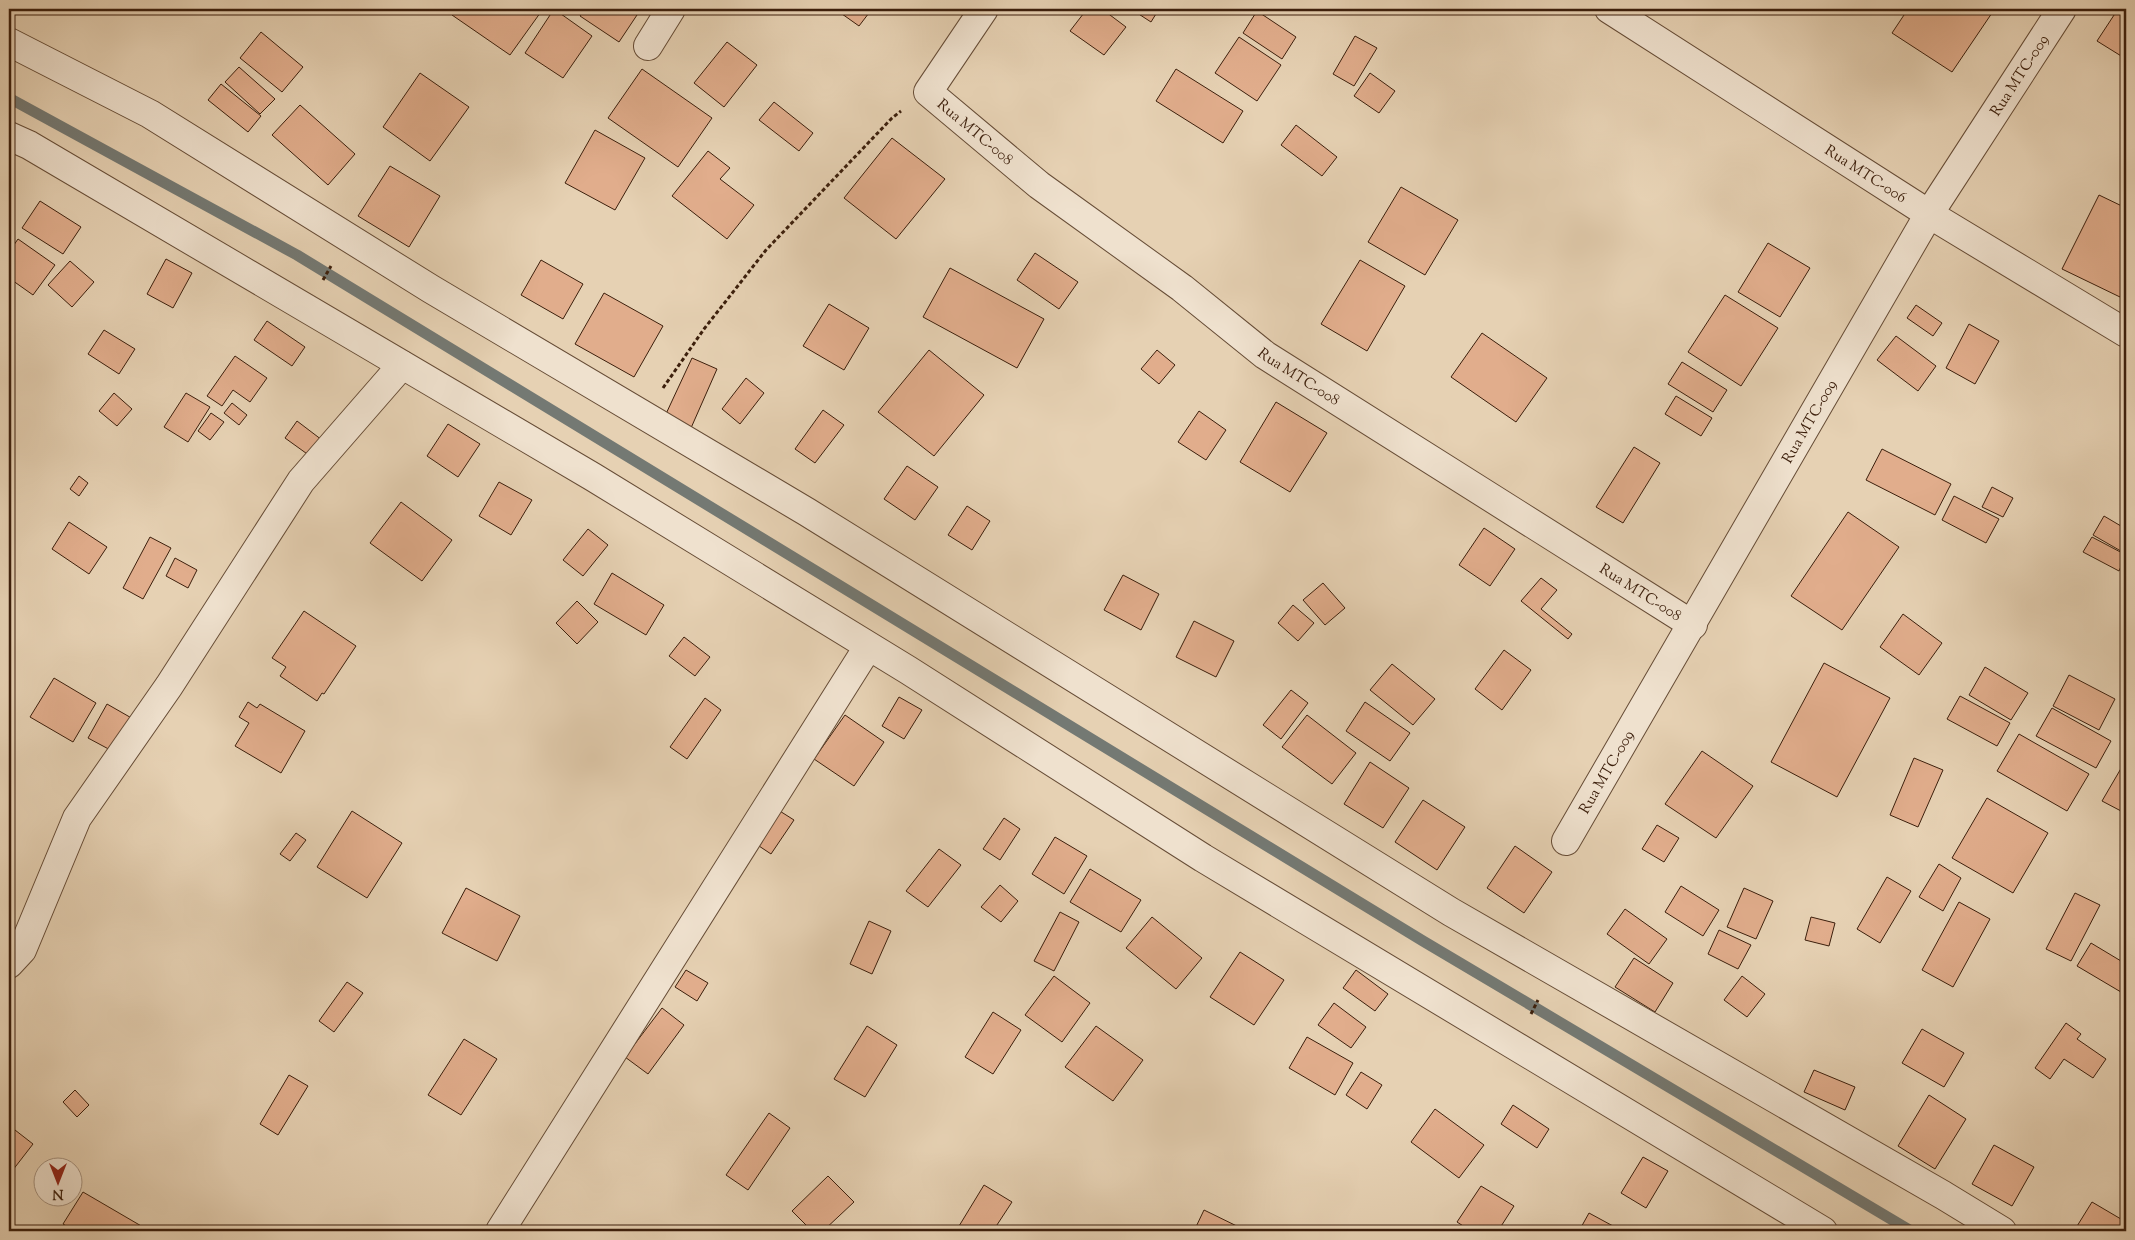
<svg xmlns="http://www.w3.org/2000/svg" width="2135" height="1240" viewBox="0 0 2135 1240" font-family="'Sorts Mill Goudy',serif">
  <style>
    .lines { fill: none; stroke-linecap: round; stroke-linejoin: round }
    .stream { stroke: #747973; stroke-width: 11 }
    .building { fill: #e1ad8c; stroke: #3c1f0c }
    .minor-casing { stroke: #664c36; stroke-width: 30 }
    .path { stroke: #3c1f0c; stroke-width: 3; stroke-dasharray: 4 2.5; stroke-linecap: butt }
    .minor { stroke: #efe1ce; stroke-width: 28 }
    .labels { text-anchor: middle; stroke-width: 5; stroke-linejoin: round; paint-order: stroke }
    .street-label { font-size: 15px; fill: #3c1f0c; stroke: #efe1ce }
  </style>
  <rect width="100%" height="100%" fill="#e6d1b3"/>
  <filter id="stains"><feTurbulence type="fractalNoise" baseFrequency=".004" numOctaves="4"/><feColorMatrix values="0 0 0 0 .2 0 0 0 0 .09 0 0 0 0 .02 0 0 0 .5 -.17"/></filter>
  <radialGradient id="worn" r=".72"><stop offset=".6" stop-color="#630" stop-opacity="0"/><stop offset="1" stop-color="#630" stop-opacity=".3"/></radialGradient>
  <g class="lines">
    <!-- stream -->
    <polyline class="stream" points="9,98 297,255 1423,941 1911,1231"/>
  </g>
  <!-- building -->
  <g class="building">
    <polygon points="457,9 543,9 510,55 452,15"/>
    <polygon points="554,9 592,36 563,78 525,53"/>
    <polygon points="585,9 628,9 637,15 619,42 580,16"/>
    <polygon points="835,9 872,9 859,26"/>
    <polygon points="1087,9 1102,9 1126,27 1104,55 1070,31"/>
    <polygon points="1131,9 1159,9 1151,22"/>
    <polygon points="1908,9 1992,9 1994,10 1952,72 1892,33"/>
    <polygon points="2118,9 2126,9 2126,59 2097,41"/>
    <polygon points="1257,11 1296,37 1282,59 1243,33"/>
    <polygon points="261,32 303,67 282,92 240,58"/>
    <polygon points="1355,36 1377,48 1354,86 1333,74"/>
    <polygon points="1239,37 1281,65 1257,101 1215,73"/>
    <polygon points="727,42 757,65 724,107 694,83"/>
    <polygon points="239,67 275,99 260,114 225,82"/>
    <polygon points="642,69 712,118 678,167 608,118"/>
    <polygon points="1176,69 1243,111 1223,143 1156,101"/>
    <polygon points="420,73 469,107 430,161 383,127"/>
    <polygon points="1370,73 1395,91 1379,113 1354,96"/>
    <polygon points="221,84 261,116 248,132 208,100"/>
    <polygon points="774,102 813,133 799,151 759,120"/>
    <polygon points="300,105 355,154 328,185 272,135"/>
    <polygon points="1296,125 1337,157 1322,176 1281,145"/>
    <polygon points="595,130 645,158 615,210 565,183"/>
    <polygon points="892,138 945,179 896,239 844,198"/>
    <polygon points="708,151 730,168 720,179 754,205 727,239 672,196"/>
    <polygon points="390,166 440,196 409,247 358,216"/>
    <polygon points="1401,187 1458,220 1425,275 1368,242"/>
    <polygon points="2099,195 2126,208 2126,285 2120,297 2062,269"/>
    <polygon points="40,201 81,227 63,254 22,228"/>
    <polygon points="18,239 55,265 33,295 9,278 9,252"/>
    <polygon points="1768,243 1810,268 1780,317 1738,292"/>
    <polygon points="1035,253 1078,282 1059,309 1017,280"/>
    <polygon points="166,259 192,273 173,308 147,294"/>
    <polygon points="541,260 583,284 563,319 521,295"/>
    <polygon points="1360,260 1405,286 1367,351 1321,324"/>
    <polygon points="70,261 94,282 72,307 48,285"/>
    <polygon points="950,268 1044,319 1017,368 923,317"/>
    <polygon points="604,293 663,326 634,377 575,344"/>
    <polygon points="1725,295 1778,328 1741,386 1688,352"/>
    <polygon points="829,304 869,328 844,370 803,346"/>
    <polygon points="1916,305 1942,323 1933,336 1907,318"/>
    <polygon points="267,321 305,347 292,366 254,340"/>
    <polygon points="1969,324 1999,341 1975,384 1946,368"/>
    <polygon points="104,330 135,349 119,374 88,354"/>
    <polygon points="1482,333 1547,378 1516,422 1451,377"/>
    <polygon points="1896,336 1936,366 1918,391 1877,360"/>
    <polygon points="929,350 984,395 934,456 878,412"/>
    <polygon points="1157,350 1175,365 1159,384 1141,369"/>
    <polygon points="235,356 267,378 250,402 233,390 222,406 207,396"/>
    <polygon points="692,358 717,369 691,428 665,416"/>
    <polygon points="1682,362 1727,390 1713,412 1668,384"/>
    <polygon points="746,378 764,393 740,424 722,409"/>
    <polygon points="114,393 132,409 117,426 99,411"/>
    <polygon points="186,393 210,407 188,442 164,427"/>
    <polygon points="1676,396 1712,418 1701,436 1665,414"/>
    <polygon points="1276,402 1327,433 1290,492 1240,462"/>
    <polygon points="232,403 247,415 239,425 224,413"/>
    <polygon points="823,410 844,425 815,463 795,449"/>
    <polygon points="1199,411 1226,430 1206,460 1178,442"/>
    <polygon points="211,413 224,422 210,440 198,431"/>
    <polygon points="297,421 322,440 310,456 285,438"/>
    <polygon points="448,424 480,444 458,477 427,456"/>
    <polygon points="1634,447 1660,463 1623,523 1596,507"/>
    <polygon points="1882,449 1951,484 1935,515 1866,480"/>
    <polygon points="907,466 938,487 915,520 884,499"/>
    <polygon points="79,476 88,483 79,496 70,489"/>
    <polygon points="499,482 532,500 511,535 479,516"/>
    <polygon points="1992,487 2013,498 2003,517 1982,507"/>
    <polygon points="1954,496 1999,519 1986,543 1942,520"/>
    <polygon points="401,502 452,540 422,581 370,543"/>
    <polygon points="967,506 990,521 972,550 948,535"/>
    <polygon points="1848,512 1899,547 1842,630 1791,596"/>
    <polygon points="2104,516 2126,529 2126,554 2093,535"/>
    <polygon points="69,522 107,547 89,574 52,549"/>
    <polygon points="1484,528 1515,549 1490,586 1459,565"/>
    <polygon points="588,529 608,545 583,576 563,560"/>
    <polygon points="150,537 171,548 143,599 123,588"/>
    <polygon points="2092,537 2126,555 2119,571 2083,552"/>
    <polygon points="175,558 197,570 188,588 166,576"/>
    <polygon points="612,573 664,605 646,635 594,604"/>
    <polygon points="1123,575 1159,594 1141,630 1104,610"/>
    <polygon points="1541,578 1557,590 1541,609 1572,634 1568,639 1521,601"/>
    <polygon points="1323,583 1345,608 1325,625 1303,600"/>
    <polygon points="577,601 598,622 577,644 556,623"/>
    <polygon points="1293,605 1314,623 1298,641 1278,623"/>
    <polygon points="304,611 356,646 324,694 322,693 317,701 280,676 286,667 272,658"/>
    <polygon points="1903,614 1942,643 1919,675 1880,647"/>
    <polygon points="1194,621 1234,641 1216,677 1176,657"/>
    <polygon points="684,637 710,657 695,676 669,656"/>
    <polygon points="1504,650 1531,670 1502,710 1475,689"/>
    <polygon points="1824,663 1890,698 1837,797 1771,762"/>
    <polygon points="1392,664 1435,699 1413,725 1370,690"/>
    <polygon points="1985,667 2028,693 2011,720 1969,695"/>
    <polygon points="2069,675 2115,699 2099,730 2053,706"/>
    <polygon points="54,678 96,703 73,742 30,717"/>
    <polygon points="1291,690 1308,703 1281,739 1263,725"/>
    <polygon points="1960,696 2010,723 1997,746 1947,719"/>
    <polygon points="899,697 922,710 904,739 882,726"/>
    <polygon points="705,698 721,710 687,759 670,747"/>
    <polygon points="248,702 257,708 260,704 305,731 281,773 235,746 249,723 239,717"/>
    <polygon points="1365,702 1410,733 1390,761 1346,731"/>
    <polygon points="107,704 135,720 116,753 88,738"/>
    <polygon points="2052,708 2111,741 2096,768 2036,736"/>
    <polygon points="845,715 884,742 854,786 814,759"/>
    <polygon points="1307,715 1356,753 1332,784 1282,747"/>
    <polygon points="2019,734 2089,774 2067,811 1997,771"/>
    <polygon points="1702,751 1753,786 1716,838 1665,804"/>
    <polygon points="1914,758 1943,770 1918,827 1890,815"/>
    <polygon points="1370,762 1409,788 1383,828 1344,804"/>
    <polygon points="2123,765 2126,767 2126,801 2121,811 2102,801"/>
    <polygon points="1987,798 2048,833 2013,893 1952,858"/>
    <polygon points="1423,800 1465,827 1437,870 1395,842"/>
    <polygon points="775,808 794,820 771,854 753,842"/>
    <polygon points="352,811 402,843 367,898 317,867"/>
    <polygon points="1004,818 1020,829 1000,860 983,849"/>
    <polygon points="1657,825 1679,838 1664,862 1642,849"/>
    <polygon points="296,833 306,840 290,861 280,854"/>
    <polygon points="1055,837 1087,856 1064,894 1032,874"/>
    <polygon points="1515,846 1552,872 1524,913 1487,888"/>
    <polygon points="939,849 961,865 928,907 906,891"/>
    <polygon points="1939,864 1961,878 1943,911 1919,897"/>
    <polygon points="1090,869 1141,900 1121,932 1070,902"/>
    <polygon points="1887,877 1911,891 1880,943 1857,929"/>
    <polygon points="1000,885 1018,901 1001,922 981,907"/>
    <polygon points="1681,886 1719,910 1703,936 1665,912"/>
    <polygon points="466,888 520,916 497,961 442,933"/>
    <polygon points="1744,888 1773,901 1756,939 1727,927"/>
    <polygon points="2075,893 2100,905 2071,961 2046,949"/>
    <polygon points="1959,902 1990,919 1953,987 1922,970"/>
    <polygon points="1625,909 1667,939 1649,964 1607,934"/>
    <polygon points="1060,912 1079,922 1054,971 1034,961"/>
    <polygon points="1152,917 1202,958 1176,989 1126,948"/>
    <polygon points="1811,917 1835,923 1829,946 1805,940"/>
    <polygon points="869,921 891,931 872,974 850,964"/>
    <polygon points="1719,930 1751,945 1738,969 1708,954"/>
    <polygon points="2091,943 2126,964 2126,995 2077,966"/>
    <polygon points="1240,952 1284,980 1254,1025 1210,997"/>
    <polygon points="1634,958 1673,983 1655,1012 1615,987"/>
    <polygon points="686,970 708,983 697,1001 675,987"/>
    <polygon points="1356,970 1388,994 1375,1011 1343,988"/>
    <polygon points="1054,976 1090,1003 1062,1042 1025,1015"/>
    <polygon points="1742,976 1765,994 1747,1017 1724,1000"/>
    <polygon points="347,982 363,993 334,1032 319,1021"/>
    <polygon points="1334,1003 1366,1027 1351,1048 1318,1025"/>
    <polygon points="662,1008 684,1025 648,1074 625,1057"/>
    <polygon points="993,1012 1021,1030 993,1074 965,1057"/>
    <polygon points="2066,1023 2081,1034 2077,1039 2106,1059 2093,1078 2064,1059 2050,1079 2035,1068"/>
    <polygon points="867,1026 897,1045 865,1097 834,1079"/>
    <polygon points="1096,1026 1143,1060 1113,1101 1065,1067"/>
    <polygon points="1922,1029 1964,1053 1944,1087 1902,1063"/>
    <polygon points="1307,1037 1353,1063 1335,1095 1289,1068"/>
    <polygon points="464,1039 497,1059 461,1115 428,1095"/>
    <polygon points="1814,1070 1855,1087 1845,1110 1804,1092"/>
    <polygon points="1361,1072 1382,1085 1367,1109 1346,1095"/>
    <polygon points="289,1075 308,1086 278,1135 260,1124"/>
    <polygon points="75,1090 89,1105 77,1117 63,1102"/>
    <polygon points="1929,1095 1966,1119 1935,1169 1898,1146"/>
    <polygon points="1513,1105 1549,1129 1537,1148 1501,1124"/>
    <polygon points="1435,1109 1484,1145 1459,1178 1411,1142"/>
    <polygon points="769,1113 790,1128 748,1190 726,1175"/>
    <polygon points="15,1130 33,1144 9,1175 9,1137"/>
    <polygon points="1994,1145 2034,1167 2012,1206 1972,1184"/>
    <polygon points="1643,1157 1668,1171 1646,1208 1621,1193"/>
    <polygon points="828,1176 854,1202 823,1231 812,1231 792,1211"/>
    <polygon points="984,1185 1012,1202 993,1231 956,1231"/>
    <polygon points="1481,1186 1514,1206 1498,1231 1471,1231 1457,1222"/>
    <polygon points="83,1192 143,1227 140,1231 75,1231 63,1224"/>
    <polygon points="2092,1202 2126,1222 2122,1231 2074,1231"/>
    <polygon points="1204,1210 1247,1231 1194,1231"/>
    <polygon points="1589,1213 1613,1226 1610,1231 1579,1231"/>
  </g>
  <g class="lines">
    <!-- minor casing -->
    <g class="minor-casing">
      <g id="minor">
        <path id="s1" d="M984 9 928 92 1039 185 1182 288 1265 355 1693 625"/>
        <path id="s2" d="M1609 9 1929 214 2126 333"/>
        <polyline points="9,42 150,114 431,289 807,512 1451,912 1943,1195 2002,1231"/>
        <polyline points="648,46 671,9"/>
        <polyline points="9,136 29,145 593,477 908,670 1203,858 1823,1231"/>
        <path id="s3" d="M1566 841 1929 214 2062 9"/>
        <polyline points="9,964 22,950 77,818 169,686 301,481 402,365"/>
        <polyline points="500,1231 868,647"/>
      </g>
    </g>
    <!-- path -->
    <g class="path">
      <polyline points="323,280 331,266"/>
      <polyline points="663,388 704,329 766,250 892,118 901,111"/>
      <polyline points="1531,1014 1538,1000"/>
    </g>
    <!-- minor -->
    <use href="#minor" class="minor"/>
  </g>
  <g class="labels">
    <!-- street labels -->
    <g class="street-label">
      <text dy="5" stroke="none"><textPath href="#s3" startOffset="890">Rua MTC-009</textPath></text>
      <text dy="5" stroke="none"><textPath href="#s1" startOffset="162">Rua MTC-008</textPath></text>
      <text dy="5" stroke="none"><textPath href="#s2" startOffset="305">Rua MTC-006</textPath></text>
      <text dy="5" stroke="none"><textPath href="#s1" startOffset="568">Rua MTC-008</textPath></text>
      <text dy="5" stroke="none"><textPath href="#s3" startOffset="485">Rua MTC-009</textPath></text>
      <text dy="5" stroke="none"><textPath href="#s1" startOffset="972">Rua MTC-008</textPath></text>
      <text dy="5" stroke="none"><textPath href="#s3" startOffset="80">Rua MTC-009</textPath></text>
    </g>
  </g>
  <!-- margin -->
  <rect width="2135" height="1240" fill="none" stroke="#e6d1b3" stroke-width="30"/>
  <rect x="10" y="10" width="2115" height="1220" fill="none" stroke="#3c1f0c" stroke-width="2.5"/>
  <rect x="15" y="15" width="2105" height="1210" fill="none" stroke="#3c1f0c"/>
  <!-- north arrow -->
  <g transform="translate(58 1182) rotate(180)"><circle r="24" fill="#efe1ce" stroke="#a79380"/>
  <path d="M0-4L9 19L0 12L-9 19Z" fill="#8f2418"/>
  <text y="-8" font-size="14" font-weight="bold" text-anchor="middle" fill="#3c1f0c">N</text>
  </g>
  <rect width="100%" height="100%" filter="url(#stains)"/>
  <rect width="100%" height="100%" fill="url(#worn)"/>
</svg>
